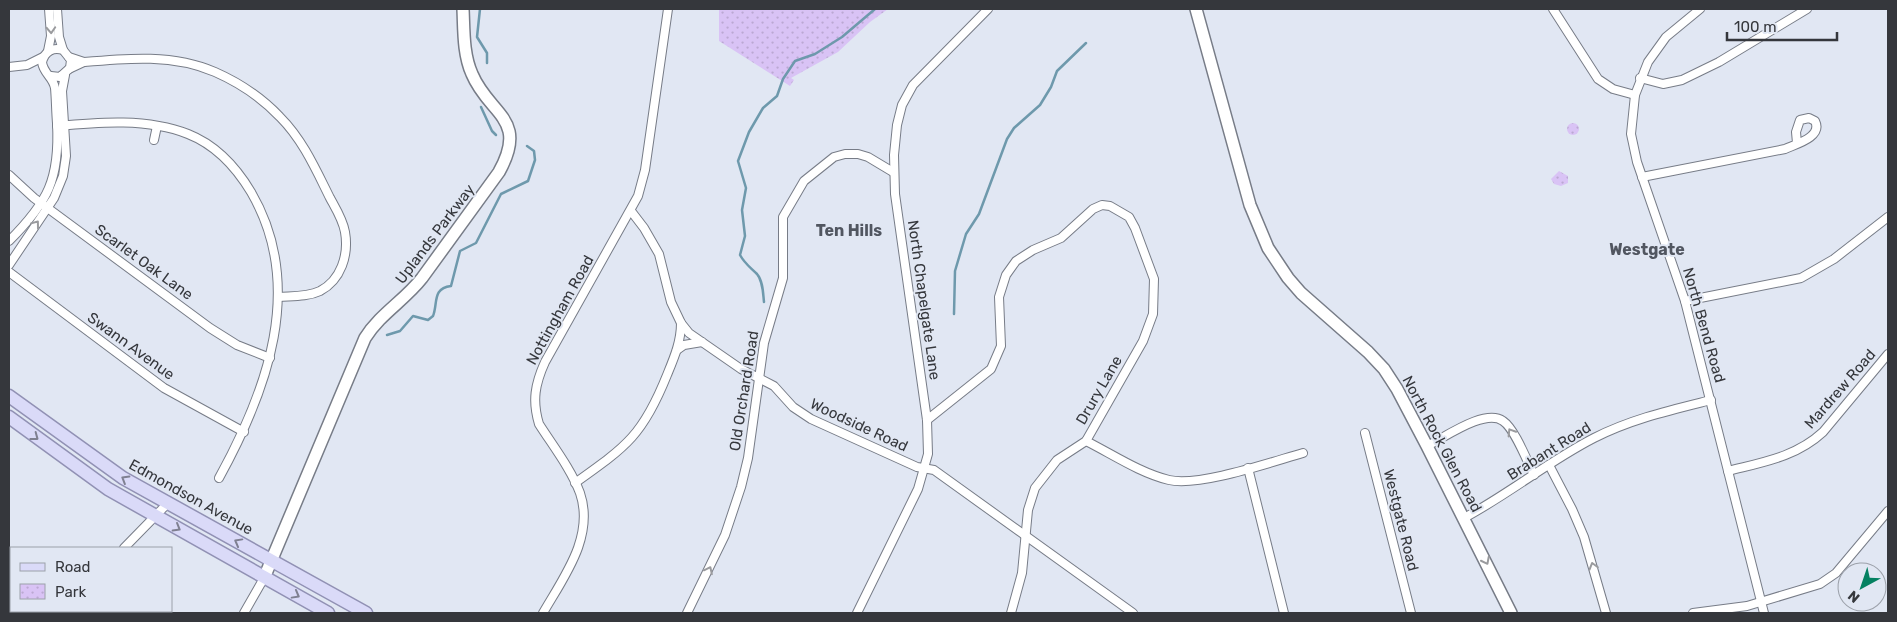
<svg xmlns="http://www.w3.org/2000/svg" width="1897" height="622" viewBox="0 0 1897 622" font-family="Rubik,sans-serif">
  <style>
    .park { fill: url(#park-dots) }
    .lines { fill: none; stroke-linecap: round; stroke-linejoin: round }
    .stream { stroke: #6e99ac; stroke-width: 2.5 }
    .street-casing { stroke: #777c87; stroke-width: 10 }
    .secondary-casing { stroke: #777c87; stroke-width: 14 }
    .primary-casing { stroke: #9191b4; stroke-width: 15 }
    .street { stroke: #fff; stroke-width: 8 }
    .secondary { stroke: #fff; stroke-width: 11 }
    .primary { stroke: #dadaf8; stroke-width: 12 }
    .oneway { stroke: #9a9b9e }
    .oneway2 { stroke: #7f8091 }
    .labels { text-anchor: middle; stroke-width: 4; stroke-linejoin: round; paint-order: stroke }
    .street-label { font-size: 15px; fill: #35373c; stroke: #e1e7f3 }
    .neighbourhood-label { font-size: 16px; font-weight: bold; fill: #515660; stroke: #e1e7f3 }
  </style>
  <defs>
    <pattern id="park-dots" width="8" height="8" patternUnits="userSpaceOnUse" patternTransform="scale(1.25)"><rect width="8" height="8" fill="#d9c3f5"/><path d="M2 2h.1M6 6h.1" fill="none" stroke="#bba8d3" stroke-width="1.8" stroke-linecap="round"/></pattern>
  </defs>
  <rect width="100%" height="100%" fill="#e1e7f3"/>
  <!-- park -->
  <g class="park">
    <polygon points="719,9 888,9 870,22 838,52 791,78 794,80 790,86 719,41"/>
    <circle cx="1573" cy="129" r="6"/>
    <polygon points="1559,171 1568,176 1568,183 1561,186 1554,184 1551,179"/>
  </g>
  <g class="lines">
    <!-- stream -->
    <g class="stream">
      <polyline points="480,9 477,37 487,53 487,63"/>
      <polyline points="481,107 492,131 496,135"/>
      <path d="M764 302C763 293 763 281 757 274 750 267 745 264 740 255L745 236 742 210 746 188 738 161 749 132 763 108 777 96 783 79 795 61 815 54 842 37 875 9"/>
      <polyline points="954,314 955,271 966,234 979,214 1007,139 1014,128 1040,105 1051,87 1057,71 1086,43"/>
      <path d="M387 335 400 331 413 316 428 320 433 316C438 304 432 288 451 286L460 251 476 243 501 194 528 181 535 160 534 151 527 146"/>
    </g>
    <!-- street casing -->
    <g class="street-casing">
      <g id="street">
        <polyline points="57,9 59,37 63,50"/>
        <polyline points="1553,9 1598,79 1613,89 1635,95"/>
        <polyline points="1700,9 1666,37 1648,62 1635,95 1631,134 1637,162 1685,301 1764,613"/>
        <polyline points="48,51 51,36 49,9"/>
        <path d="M84 62C128 58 174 54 215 72 240 83 262 98 280 117 303 140 316 170 330 198 336 209 343 220 345 232 349 255 341 280 320 291 307 297 292 296 279 297"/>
        <polyline points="9,67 27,65 43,57"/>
        <polyline points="69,69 84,62 69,57"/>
        <polyline points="1640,78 1663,84 1682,80 1719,62 1807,9"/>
        <path d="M57 126C99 122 148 118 188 134 216 145 236 167 251 192 306 286 267 391 219 478"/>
        <polyline points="154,140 157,126"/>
        <polyline points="9,175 34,198 210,328 237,345 270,358"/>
        <path d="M1642 177 1785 149C1796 144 1823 137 1815 121L1809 118 1800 120 1796 132 1797 143"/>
        <polyline points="631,211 644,228 659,254 671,302 681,323 689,333 741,369 774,386 793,407 811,419 917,467 934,470 1133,613"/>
        <path d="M9 241C48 202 60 179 57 123 56 111 56 99 55 88 53 77 43 73 42 62 45 51 53 47 63 50L71 60 70 68 60 77 51 76"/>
        <polyline points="9,265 54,198 63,176 66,156 62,91 65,75"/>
        <polyline points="9,272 164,388 244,432"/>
        <polyline points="1685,301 1801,278 1834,259 1888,217"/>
        <polyline points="677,350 684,345 702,342"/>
        <polyline points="927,420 991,369 1001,346 999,297 1006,275 1016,261 1033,250 1061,238 1093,209 1102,205 1110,206 1129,217 1135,228 1154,279 1153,314 1143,341 1086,441 1057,460 1035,488 1028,510 1022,573 1011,613"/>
        <polyline points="1365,433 1411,613"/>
        <path d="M1086 441C1112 454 1140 473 1169 480 1199 487 1271 462 1303 453"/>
        <path d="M1427 446C1444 438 1485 408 1503 421 1515 429 1527 461 1534 475"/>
        <polyline points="1549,465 1572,509 1584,537 1606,613"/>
        <polyline points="1248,468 1284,613"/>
        <path d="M1728 471C1763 462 1796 457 1823 432L1888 354"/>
        <path d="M575 483C627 446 643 435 667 375 674 358 681 342 681 323"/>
        <path d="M1464 518C1509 494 1549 461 1594 438 1631 419 1671 410 1711 400"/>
        <polyline points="124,548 168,503"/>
        <polyline points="60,613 63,611"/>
        <polyline points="244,613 264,578"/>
        <path d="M543 613C563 578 595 537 580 493 571 469 553 446 539 424 532 401 535 384 545 362L638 196 645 170 668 9"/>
        <polyline points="687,613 725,535 741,487 748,458 764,343 783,278 783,217 804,181 834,157 845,154 858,154 868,157 893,172"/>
        <polyline points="857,613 918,489 928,454 927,420 895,194 894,155 897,125 902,105 913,85 988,9"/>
        <polyline points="1693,613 1747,606 1820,584 1836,573 1888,511"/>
      </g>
    </g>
    <!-- secondary casing -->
    <g class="secondary-casing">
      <g id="secondary">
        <polyline points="1196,9 1250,205 1268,248 1288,278 1301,293 1368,352 1384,369 1397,389 1427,446 1511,613"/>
        <path d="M264 578 365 338C380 314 405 300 422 278L499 172C529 118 489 115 472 74 463 54 464 30 463 9"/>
      </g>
    </g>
    <!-- primary casing -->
    <g class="primary-casing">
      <g id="primary">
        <polyline points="9,396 123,478 366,613"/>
        <polyline points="9,417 108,489 328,613"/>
      </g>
    </g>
    <!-- street -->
    <use href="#street" class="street"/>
    <!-- secondary -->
    <use href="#secondary" class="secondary"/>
    <!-- primary -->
    <use href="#primary" class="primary"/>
  </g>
  <!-- one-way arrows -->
  <defs><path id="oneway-chevron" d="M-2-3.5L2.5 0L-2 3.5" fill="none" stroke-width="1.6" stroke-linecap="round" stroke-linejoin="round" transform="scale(1.25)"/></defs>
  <g class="oneway">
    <use href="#oneway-chevron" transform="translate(51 30) rotate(87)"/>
    <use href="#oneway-chevron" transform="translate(36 224) rotate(-53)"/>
    <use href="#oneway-chevron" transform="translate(1511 432) rotate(-122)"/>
    <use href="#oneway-chevron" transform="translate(1486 561) rotate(63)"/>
    <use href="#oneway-chevron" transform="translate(1593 566) rotate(-106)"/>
    <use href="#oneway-chevron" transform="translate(709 570) rotate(-64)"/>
  </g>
  <g class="oneway2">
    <use href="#oneway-chevron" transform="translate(35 437) rotate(37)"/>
    <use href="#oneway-chevron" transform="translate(125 479) rotate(-149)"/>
    <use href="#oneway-chevron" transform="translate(177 528) rotate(30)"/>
    <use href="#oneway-chevron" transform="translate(238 542) rotate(-151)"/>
    <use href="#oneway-chevron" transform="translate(296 595) rotate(29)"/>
  </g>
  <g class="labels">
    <!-- street labels -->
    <g class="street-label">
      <text transform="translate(435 234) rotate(-53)" y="5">Uplands Parkway</text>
      <text transform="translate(144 262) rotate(36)" y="5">Scarlet Oak Lane</text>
      <text transform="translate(924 300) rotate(82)" y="5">North Chapelgate Lane</text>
      <text transform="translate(560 310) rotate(-61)" y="5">Nottingham Road</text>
      <text transform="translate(1704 325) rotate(74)" y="5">North Bend Road</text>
      <text transform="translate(131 346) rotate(36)" y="5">Swann Avenue</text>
      <text transform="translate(1840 389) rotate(-49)" y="5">Mardrew Road</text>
      <text transform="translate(1099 390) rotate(-60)" y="5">Drury Lane</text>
      <text transform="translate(744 391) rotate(-81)" y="5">Old Orchard Road</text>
      <text transform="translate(859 425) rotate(25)" y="5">Woodside Road</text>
      <text transform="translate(1442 444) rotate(62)" y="5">North Rock Glen Road</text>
      <text transform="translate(1549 451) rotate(-32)" y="5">Brabant Road</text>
      <text transform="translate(191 497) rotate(29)" y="5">Edmondson Avenue</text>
      <text transform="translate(1401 520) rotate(76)" y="5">Westgate Road</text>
    </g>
    <!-- neighbourhood labels -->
    <g class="neighbourhood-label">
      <text x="849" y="236">Ten Hills</text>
      <text x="1647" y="255">Westgate</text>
    </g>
  </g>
  <!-- border -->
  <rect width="1897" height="622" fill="none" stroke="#35373c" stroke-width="20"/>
  <!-- legend -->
  <rect x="10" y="547" width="162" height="65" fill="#e1e7f3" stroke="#9ca1aa"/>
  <rect x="20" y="563" width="25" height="8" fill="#dadaf8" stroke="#9ca1aa"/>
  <text x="55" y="572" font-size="15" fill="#35373c">Road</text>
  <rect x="20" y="584" width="25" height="15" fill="url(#park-dots)" stroke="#9ca1aa"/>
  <text x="55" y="597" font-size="15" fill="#35373c">Park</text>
  <!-- north arrow -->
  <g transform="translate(1862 587) rotate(220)"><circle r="24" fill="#e1e7f3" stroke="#9ca1aa"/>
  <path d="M0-4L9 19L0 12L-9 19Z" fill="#048161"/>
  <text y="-8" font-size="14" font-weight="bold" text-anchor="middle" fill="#35373c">N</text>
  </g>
  <!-- scale -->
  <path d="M1727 32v8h110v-8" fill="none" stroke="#35373c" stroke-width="2.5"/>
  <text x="1734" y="32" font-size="15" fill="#35373c" stroke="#e1e7f3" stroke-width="4" paint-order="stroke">100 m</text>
</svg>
